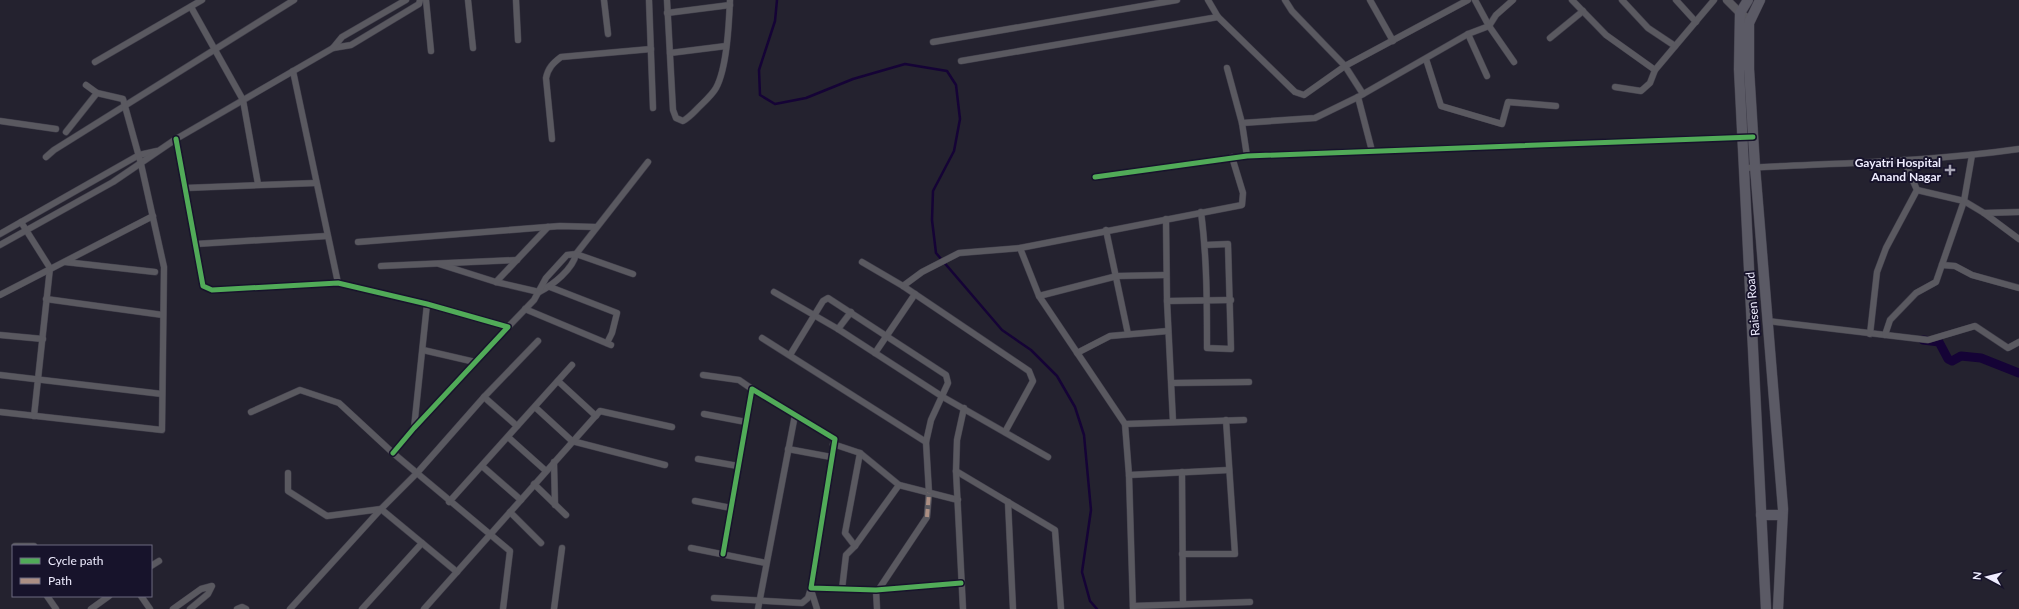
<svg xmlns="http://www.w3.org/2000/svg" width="2019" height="609" viewBox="0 0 2019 609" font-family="Lato,sans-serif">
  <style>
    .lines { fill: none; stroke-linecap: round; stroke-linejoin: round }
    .stream { stroke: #150336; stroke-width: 2.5 }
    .canal { stroke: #150336; stroke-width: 9 }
    .minor-casing { stroke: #413f4b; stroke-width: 7 }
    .tertiary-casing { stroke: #413f4b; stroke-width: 9 }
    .primary-casing { stroke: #413f4b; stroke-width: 11 }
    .minor { stroke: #5a5960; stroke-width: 6 }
    .tertiary { stroke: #5a5960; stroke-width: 8 }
    .primary { stroke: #5b5a65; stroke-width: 10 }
    .quiet { stroke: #ac8f84; stroke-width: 4; stroke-dasharray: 8 4; stroke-linecap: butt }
    .cycleway-casing { stroke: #17132b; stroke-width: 8 }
    .cycleway { stroke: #51ab58; stroke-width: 5 }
    .poi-dot { fill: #a8a6b6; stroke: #17132b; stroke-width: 1.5 }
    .labels { text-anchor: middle; stroke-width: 4; stroke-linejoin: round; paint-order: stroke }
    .poi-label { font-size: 12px; font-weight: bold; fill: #efedff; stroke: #17132b; text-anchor: end }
    .street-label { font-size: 12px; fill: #efedff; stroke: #17132b }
  </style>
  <rect width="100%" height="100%" fill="#24222f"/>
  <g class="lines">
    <!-- stream -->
    <polyline class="stream" points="777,0 775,21 759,70 760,95 775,104 806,98 853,79 905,64 947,71 956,85 960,119 954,151 933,191 932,220 936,253 1002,330 1031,350 1057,376 1075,407 1084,435 1091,510 1082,572 1090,601 1097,609"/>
    <!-- canal -->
    <polyline class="canal" points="1923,340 1939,342 1948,359 1952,361 1961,356 1981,358 2019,373"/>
    <!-- minor casing -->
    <g class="minor-casing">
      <g id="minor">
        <polyline points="426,0 431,51"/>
        <polyline points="468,0 473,48"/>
        <polyline points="516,0 518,40"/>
        <polyline points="604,0 608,34"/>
        <polyline points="649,0 653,108"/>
        <path d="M667 0 673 110 676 118 683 121C690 117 694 112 699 107 705 101 712 95 716 88 727 68 729 23 730 0"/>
        <polyline points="1208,0 1218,17 1295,92 1304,95 1345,66 1468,0"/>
        <polyline points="1285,0 1292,11 1345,66 1363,94"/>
        <polyline points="1370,0 1393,41"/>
        <polyline points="1475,0 1489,26 1514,62"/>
        <polyline points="1572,0 1606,35 1655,70"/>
        <polyline points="1622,0 1648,28 1675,46"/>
        <polyline points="1676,0 1696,22"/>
        <polyline points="191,7 243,100 258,184"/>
        <polyline points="667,13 730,5"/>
        <polyline points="1468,34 1487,76"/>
        <polyline points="1550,38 1583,11"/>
        <polyline points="933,42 1177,0"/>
        <polyline points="333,48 351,45 419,4 420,0"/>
        <polyline points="670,53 726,46"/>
        <polyline points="1426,59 1441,106 1502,124 1508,102 1556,106"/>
        <polyline points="961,61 1218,17"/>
        <polyline points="95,62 202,0"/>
        <polyline points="1227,68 1242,123 1247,156"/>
        <polyline points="293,71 338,283"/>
        <polyline points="1615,87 1641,91 1650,83 1655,70 1714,0"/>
        <polyline points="1358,97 1372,151"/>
        <polyline points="0,121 56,129"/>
        <polyline points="1242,123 1315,118 1358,97 1468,34 1489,26 1496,15 1513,0"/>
        <polyline points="66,132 97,93"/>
        <polyline points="176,139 203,286 212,290 338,283 427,304 508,327 414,428 393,453"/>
        <path d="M552 139 546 78C548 68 553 63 561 57L651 49"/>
        <polyline points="46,157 54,150 294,0"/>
        <path d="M1743 168C1835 163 1928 162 2019 149"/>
        <polyline points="1095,177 1247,156 1745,137"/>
        <polyline points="185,188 316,183"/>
        <polyline points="1917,190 1964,201 1984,213 2019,239"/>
        <path d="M1201 212C1207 258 1207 303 1207 348L1231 349 1228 244 1205 245"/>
        <polyline points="1984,213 2019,212"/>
        <polyline points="1166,219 1167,301 1173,422"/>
        <polyline points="21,222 50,268 34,416"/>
        <polyline points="1106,230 1128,334"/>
        <polyline points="0,234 139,155 157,151"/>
        <polyline points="358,242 560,226 596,227"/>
        <polyline points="196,244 327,236"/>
        <polyline points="0,245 113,182 176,139 333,48 342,37 406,0"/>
        <polyline points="1020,248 1039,296 1125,424 1129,475 1133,609"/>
        <polyline points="65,262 155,272"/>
        <polyline points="862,262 903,286 1029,371 1033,381 1005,432"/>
        <path d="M439 264 496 282 539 292C553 285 573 269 576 254L648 162"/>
        <polyline points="1942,265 1955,266 1972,275 2019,288"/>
        <polyline points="381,266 517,260"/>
        <polyline points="496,282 548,227"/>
        <polyline points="903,286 922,272 959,253 1020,248 1242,205 1243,193 1232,157"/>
        <polyline points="550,287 617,313 612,333 607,343"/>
        <polyline points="774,292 838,329 943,397 1048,457"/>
        <polyline points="0,295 153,216"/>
        <polyline points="1039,296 1117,276 1166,275"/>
        <polyline points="46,299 163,315"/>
        <polyline points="1167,301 1231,300"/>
        <polyline points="525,309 611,345"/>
        <polyline points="1768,321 1928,340 1975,326 2008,348 2019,342"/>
        <polyline points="508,327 534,300 546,278 567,255 576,254 633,274"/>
        <polyline points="838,329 851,312"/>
        <polyline points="1870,334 1877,272 1886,248 1917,190 1904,160"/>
        <polyline points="0,335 43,339"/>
        <polyline points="1885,335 1890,320 1916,293 1936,282 1964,201 1972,155"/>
        <polyline points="762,338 926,442"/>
        <polyline points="423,350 475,362"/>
        <polyline points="875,353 915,294"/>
        <polyline points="1077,353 1110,336 1168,331"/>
        <polyline points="790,355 823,301 828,298 946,375 948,383 931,420 926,442 929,493 927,517 879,589"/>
        <polyline points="0,375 162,394"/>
        <polyline points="703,375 739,380 752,389"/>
        <polyline points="558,381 596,416"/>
        <polyline points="1172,383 1249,382"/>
        <polyline points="484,397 517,426"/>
        <polyline points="535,407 572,441 665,465"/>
        <polyline points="0,412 162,430 164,267 141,164 123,99 97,93 86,85"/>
        <polyline points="251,412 300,390 339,403 393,453 510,551 503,609"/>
        <polyline points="704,414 746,422"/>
        <polyline points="1125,424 1244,420"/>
        <polyline points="414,428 427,304"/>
        <polyline points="508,437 546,471"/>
        <polyline points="833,444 860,453 899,485 958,500"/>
        <polyline points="788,449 831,457"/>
        <polyline points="698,459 738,466"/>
        <polyline points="554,462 555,505"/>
        <polyline points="482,466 521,500"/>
        <polyline points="956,471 1055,530 1061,609"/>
        <polyline points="1182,472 1183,604"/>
        <polyline points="288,473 288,491 327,516 381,509 457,572"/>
        <polyline points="1129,475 1229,470"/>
        <polyline points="534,484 566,515"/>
        <polyline points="695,501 731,508"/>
        <polyline points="449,502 572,365"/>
        <polyline points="1008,502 1013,609"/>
        <polyline points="510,512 541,543"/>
        <polyline points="15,546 34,546"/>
        <polyline points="855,546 845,533 860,453"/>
        <polyline points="691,548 766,563"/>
        <polyline points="723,554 752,389 835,439 811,588 876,590 961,583"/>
        <polyline points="1182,554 1235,554 1226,420"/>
        <polyline points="151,566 159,561"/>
        <polyline points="842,589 846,555 855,546 899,485"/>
        <polyline points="811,590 817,609"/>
        <polyline points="876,590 877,609"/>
        <polyline points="47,596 56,609"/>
        <polyline points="141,596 150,609"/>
        <polyline points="714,598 802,603 808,598 811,588"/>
        <polyline points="1133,606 1250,602"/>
        <polyline points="91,609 109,596"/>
        <polyline points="173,609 201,589 212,586 208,594 190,609"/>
        <polyline points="237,609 242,607 246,609"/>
        <polyline points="290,609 381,509 417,473 484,397 538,341"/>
        <polyline points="362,609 422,543"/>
        <polyline points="424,609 600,411 672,427"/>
        <polyline points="554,609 562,548"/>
        <polyline points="758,609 795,415"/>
        <polyline points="963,609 956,471 957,440 964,408"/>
      </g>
    </g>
    <!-- tertiary casing -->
    <g class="tertiary-casing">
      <polyline id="tertiary" points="1727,0 1740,13 1750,20"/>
    </g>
    <!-- primary casing -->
    <g class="primary-casing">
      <g id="primary">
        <polyline points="1748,0 1740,13 1739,69 1766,609"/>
        <polyline points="1760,0 1749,23 1749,69 1755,167 1783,509 1778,609"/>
        <polyline points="1761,515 1782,515"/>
      </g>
    </g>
    <!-- minor -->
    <use href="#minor" class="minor"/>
    <!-- tertiary -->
    <use href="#tertiary" class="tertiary"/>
    <!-- primary -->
    <use href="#primary" class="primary"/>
    <!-- quiet -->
    <polyline class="quiet" points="927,517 929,493"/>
    <!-- cycleway casing -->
    <g class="cycleway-casing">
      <g id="cycleway">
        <polyline points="176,139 203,286 212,290 338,283 427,304 508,327 414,428 393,453"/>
        <polyline points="1095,177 1247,156 1753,137"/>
        <polyline points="723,554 752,389 835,439 811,588 876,590 961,583"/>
      </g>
    </g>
    <!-- cycleway -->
    <use href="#cycleway" class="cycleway"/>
  </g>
  <!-- markers -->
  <path class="poi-dot" d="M1948 164h4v4h4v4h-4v4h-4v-4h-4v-4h4z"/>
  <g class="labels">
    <!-- poi labels -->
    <g class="poi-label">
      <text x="1941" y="167">Gayatri Hospital<tspan x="1941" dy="14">Anand Nagar</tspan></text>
    </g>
    <!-- street labels -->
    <g class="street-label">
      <text transform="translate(1753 304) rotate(-95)" y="4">Raisen Road</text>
    </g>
  </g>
  <!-- legend -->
  <rect x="12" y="545" width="140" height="52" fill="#17132b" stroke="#6d6a80"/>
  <rect x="20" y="558" width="20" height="6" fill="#51ab58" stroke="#6d6a80"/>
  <text x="48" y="565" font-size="12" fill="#efedff">Cycle path</text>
  <rect x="20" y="578" width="20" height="6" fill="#ac8f84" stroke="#6d6a80"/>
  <text x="48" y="585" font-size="12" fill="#efedff">Path</text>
  <!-- north arrow -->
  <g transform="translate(1987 577) rotate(277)" stroke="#17132b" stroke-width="3" paint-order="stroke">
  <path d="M0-3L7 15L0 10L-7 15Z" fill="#efedff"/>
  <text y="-6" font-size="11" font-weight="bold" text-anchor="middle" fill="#efedff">N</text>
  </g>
</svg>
